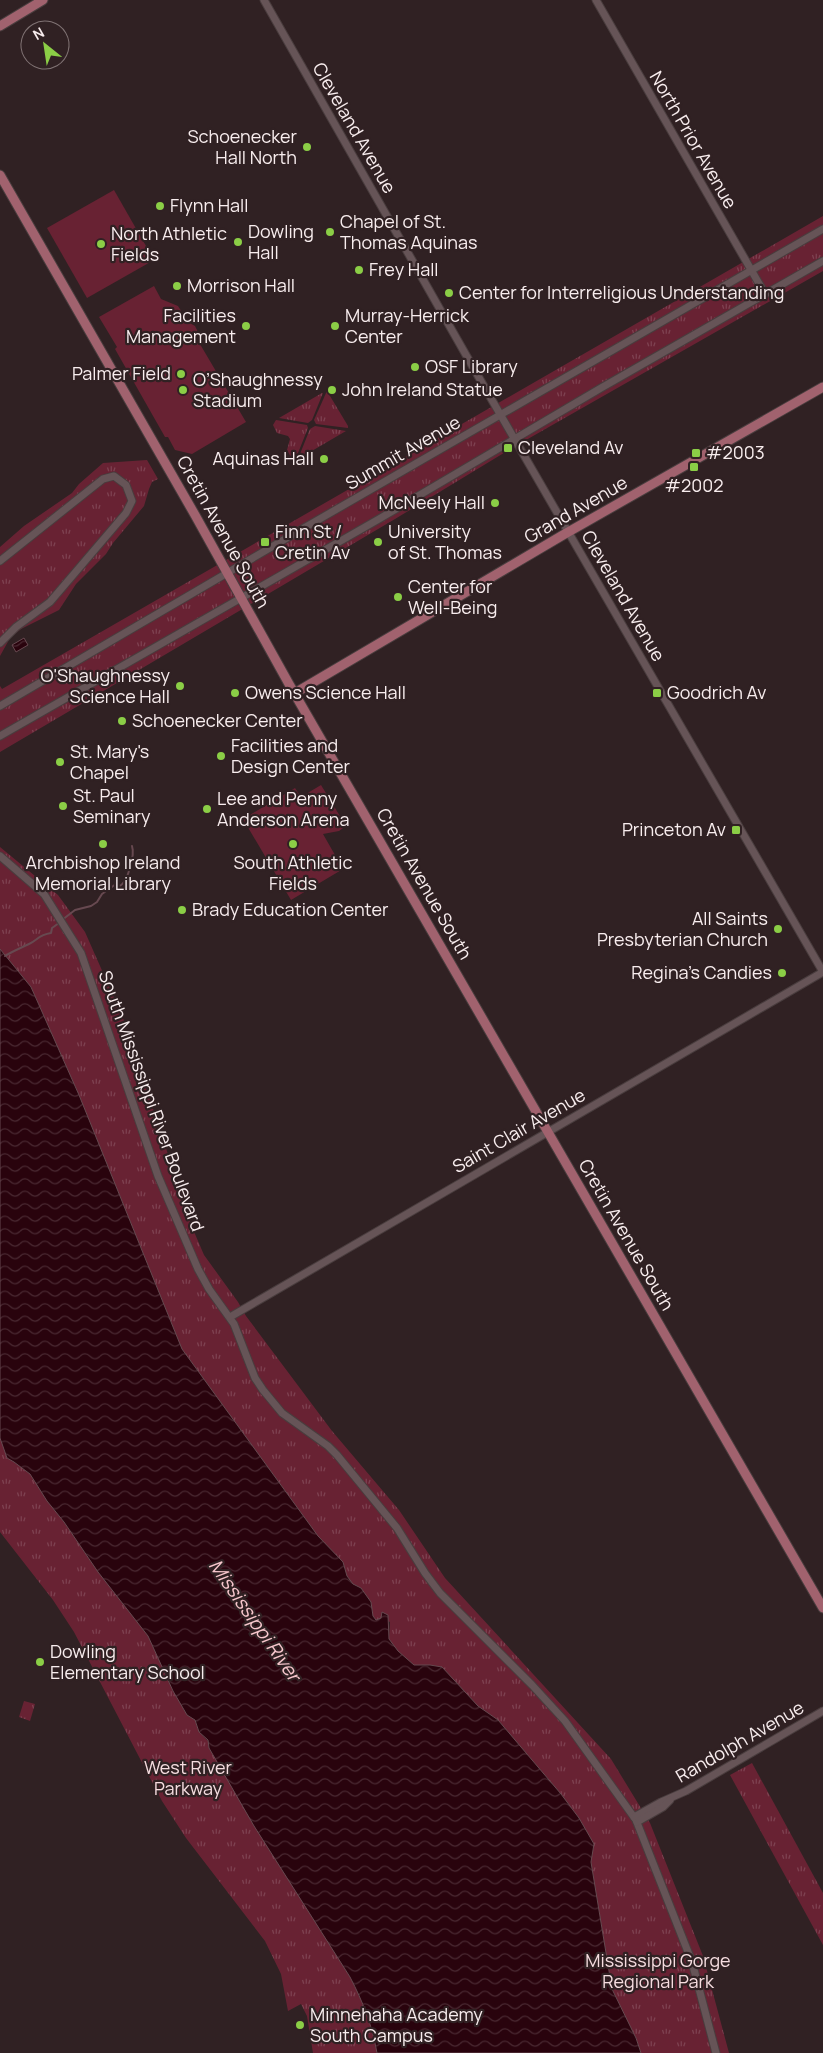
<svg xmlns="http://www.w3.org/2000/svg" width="823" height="2053" viewBox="0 0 823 2053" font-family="Manrope,sans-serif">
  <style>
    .green { fill: #682233 }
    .park { fill: url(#park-tufts) }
    .water { fill: url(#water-waves); stroke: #674950 }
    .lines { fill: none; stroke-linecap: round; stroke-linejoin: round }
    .stream { stroke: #674950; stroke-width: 2 }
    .minor-casing { stroke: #493d3e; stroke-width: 9 }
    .major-casing { stroke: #493d3e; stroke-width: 11 }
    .minor { stroke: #665457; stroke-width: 7 }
    .major { stroke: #a1626e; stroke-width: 9 }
    .poi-dot { fill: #8bce46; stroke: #302123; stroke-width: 2 }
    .labels { text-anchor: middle; stroke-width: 4.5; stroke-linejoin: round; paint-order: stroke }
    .street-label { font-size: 18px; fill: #f8edee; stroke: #302123 }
    .poi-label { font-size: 18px; fill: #f8edee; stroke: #302123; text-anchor: start }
    .park-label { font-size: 18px; fill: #f6dde0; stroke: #302123 }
    .water-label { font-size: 19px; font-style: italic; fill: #f8c7cd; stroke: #302123 }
  </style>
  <defs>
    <pattern id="park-tufts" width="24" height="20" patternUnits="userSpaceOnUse" patternTransform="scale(1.25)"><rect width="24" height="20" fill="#682233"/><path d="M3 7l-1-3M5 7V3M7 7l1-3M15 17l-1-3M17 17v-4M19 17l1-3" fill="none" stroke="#7e4251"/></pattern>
    <pattern id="water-waves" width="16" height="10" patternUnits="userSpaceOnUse" patternTransform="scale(1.25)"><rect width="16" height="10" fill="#29030d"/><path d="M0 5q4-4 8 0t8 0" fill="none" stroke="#492831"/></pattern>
  </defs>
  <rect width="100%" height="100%" fill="#302123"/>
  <!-- green -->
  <g class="green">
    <polygon points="114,190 154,260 87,298 47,228"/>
    <polygon points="154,286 161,299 178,306 188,322 195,326 198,332 194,334 246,422 192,454 175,450 168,437 165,437 115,349 117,347 99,317"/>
    <polygon points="321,785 346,826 339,831 323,834 343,869 291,900 243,819 295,788 301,797"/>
  </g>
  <!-- park -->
  <g class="park">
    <polygon points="823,216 823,271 512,448 395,519 0,752 0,686 2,689"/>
    <polygon points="327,391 348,426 348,428 316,424 314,420"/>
    <polygon points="322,393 323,393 312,420 308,423 279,418"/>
    <polygon points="276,420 307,425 308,428 296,458 291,457 287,450 290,439 288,436 277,433 273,425"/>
    <polygon points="315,426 346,431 298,459 310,429"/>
    <polygon points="147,460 158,479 152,482 149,489 144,506 113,543 106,554 76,584 59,610 21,629 10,638 0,656 0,547 24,526 72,493 79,484 103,463"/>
    <polygon points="0,847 58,895 85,932 123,1018 192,1227 204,1255 238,1302 246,1316 332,1431 399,1510 445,1578 611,1759 650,1823 703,1956 729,2053 641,2053 636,2038 612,1989 591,1862 594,1844 579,1818 561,1794 498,1720 478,1706 442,1667 430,1665 414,1665 398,1651 389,1639 390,1622 381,1618 376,1620 373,1616 371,1602 361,1588 353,1584 347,1576 343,1562 318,1536 182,1349 79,1095 31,987 0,949"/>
    <path d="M0 1438 7 1458 14 1462 30 1474 47 1501 64 1522 98 1572 148 1636 173 1691 187 1715 195 1720 199 1732 208 1741 209 1748 350 1977C363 2002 372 2025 377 2053H313L307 2016 301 2004 288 2011 281 1974 265 1941 186 1838 162 1801 74 1632 53 1600 0 1532Z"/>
    <polygon points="24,1701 35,1704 30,1721 19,1717"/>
    <polygon points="752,1763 823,1893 823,1945 730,1775"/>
  </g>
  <!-- water -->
  <g class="water">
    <polygon points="24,638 28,645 16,652 12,645"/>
    <path d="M0 949 31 987 79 1095 182 1349 318 1536 343 1562 347 1576 353 1584 361 1588 371 1602 373 1616 376 1620 381 1618 382 1612 388 1615 389 1639 398 1651 414 1665H430L442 1667 478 1706 498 1720 561 1794 579 1818 594 1844 591 1862 612 1989 636 2038 641 2053H377C372 2025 363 2002 350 1977L254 1826 209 1748 208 1740 199 1732 195 1720 187 1715 173 1691 148 1636 98 1572 64 1522 47 1501 30 1474 14 1462 7 1458 0 1438Z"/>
  </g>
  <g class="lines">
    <!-- stream -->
    <g class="stream">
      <path d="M62 920 75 910 91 906 97 902 102 894 116 884 120 886C128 881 135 855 132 846"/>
      <path d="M5 956C13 951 21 948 29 944 38 940 38 935 51 933L52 928 59 923"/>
    </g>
    <!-- minor casing -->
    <g class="minor-casing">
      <g id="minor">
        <polyline points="596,0 765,294"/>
        <polyline points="0,561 103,479 114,476 126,485 132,501 126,513 50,602 16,627 0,643"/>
        <polyline points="0,706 304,528 823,229"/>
        <polyline points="0,736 379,519 601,388 823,261"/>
        <polyline points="0,856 44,894 81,953 158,1176 198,1269 209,1289 234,1324 255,1378 263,1390 282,1413 328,1446 337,1455 397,1528 425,1573 440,1593 532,1685 565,1721 636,1820 692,1962 716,2053"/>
        <polyline points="230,1317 823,972 474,369 264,0"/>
        <polyline points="634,1817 661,1802 686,1791 823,1711"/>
        <polyline points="637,1822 663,1807 670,1800"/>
      </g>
    </g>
    <!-- major casing -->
    <g class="major-casing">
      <g id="major">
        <polyline points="0,26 43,0"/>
        <polyline points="0,175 195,515 289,684 823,1608"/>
        <polyline points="295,693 563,535 823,387"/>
      </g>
    </g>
    <!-- minor -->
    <use href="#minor" class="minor"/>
    <!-- major -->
    <use href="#major" class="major"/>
  </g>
  <!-- markers -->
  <g class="poi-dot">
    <circle cx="307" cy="147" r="5"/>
    <circle cx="160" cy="206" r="5"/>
    <circle cx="330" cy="232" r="5"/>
    <circle cx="238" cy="242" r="5"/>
    <circle cx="101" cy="244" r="5"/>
    <circle cx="359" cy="270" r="5"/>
    <circle cx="177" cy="286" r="5"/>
    <circle cx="449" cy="293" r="5"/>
    <circle cx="246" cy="326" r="5"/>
    <circle cx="335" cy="326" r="5"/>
    <circle cx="415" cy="367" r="5"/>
    <circle cx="181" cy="374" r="5"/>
    <circle cx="183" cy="390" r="5"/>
    <circle cx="332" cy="390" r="5"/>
    <rect x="503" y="443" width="10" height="10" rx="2.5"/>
    <rect x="691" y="448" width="10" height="10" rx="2.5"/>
    <circle cx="324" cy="459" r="5"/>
    <rect x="689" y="462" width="10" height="10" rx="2.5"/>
    <circle cx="495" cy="503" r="5"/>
    <rect x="260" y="537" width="10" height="10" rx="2.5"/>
    <circle cx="378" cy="542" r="5"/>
    <circle cx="398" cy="597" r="5"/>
    <circle cx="180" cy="686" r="5"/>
    <circle cx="235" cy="693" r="5"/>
    <rect x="652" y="688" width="10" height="10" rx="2.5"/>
    <circle cx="122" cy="721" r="5"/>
    <circle cx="221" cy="756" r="5"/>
    <circle cx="60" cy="762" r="5"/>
    <circle cx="63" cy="806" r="5"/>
    <circle cx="207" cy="809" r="5"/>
    <rect x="731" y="825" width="10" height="10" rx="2.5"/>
    <circle cx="103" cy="844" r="5"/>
    <circle cx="293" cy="844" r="5"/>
    <circle cx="182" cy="910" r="5"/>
    <circle cx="778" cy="929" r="5"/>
    <circle cx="782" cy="973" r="5"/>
    <circle cx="40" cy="1662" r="5"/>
    <circle cx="300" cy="2025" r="5"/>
  </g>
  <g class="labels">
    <!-- street labels -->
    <g class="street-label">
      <text transform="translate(354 128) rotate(60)" y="6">Cleveland Avenue</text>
      <text transform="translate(693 140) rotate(60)" y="6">North Prior Avenue</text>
      <text transform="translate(403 453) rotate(-30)" y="6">Summit Avenue</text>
      <text transform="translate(576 510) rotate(-30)" y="6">Grand Avenue</text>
      <text transform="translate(223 532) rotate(61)" y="6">Cretin Avenue South</text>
      <text transform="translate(623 596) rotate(60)" y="6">Cleveland Avenue</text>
      <text transform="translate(424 884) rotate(60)" y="6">Cretin Avenue South</text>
      <text transform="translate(151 1101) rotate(70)" y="6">South Mississippi River Boulevard</text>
      <text transform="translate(519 1131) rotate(-30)" y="6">Saint Clair Avenue</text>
      <text transform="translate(626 1235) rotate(60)" y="6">Cretin Avenue South</text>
      <text transform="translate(740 1742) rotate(-30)" y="6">Randolph Avenue</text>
    </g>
    <!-- poi labels -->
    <g class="poi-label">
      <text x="297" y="143" text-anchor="end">Schoenecker<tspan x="297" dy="21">Hall North</tspan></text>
      <text x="170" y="212">Flynn Hall</text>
      <text x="340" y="228">Chapel of St.<tspan x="340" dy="21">Thomas Aquinas</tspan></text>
      <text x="248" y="238">Dowling<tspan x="248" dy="21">Hall</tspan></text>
      <text x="111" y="240">North Athletic<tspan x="111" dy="21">Fields</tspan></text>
      <text x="369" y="276">Frey Hall</text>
      <text x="187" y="292">Morrison Hall</text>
      <text x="459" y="299">Center for Interreligious Understanding</text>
      <text x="236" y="322" text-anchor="end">Facilities<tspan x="236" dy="21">Management</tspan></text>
      <text x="345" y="322">Murray-Herrick<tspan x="345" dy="21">Center</tspan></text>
      <text x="425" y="373">OSF Library</text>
      <text x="171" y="380" text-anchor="end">Palmer Field</text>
      <text x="193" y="386">O’Shaughnessy<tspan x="193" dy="21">Stadium</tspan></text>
      <text x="342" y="396">John Ireland Statue</text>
      <text x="518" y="454">Cleveland Av</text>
      <text x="706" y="459">#2003</text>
      <text x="314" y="465" text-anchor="end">Aquinas Hall</text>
      <text x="694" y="492" text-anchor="middle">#2002</text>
      <text x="485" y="509" text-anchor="end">McNeely Hall</text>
      <text x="275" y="538">Finn St /<tspan x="275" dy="21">Cretin Av</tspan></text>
      <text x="388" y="538">University<tspan x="388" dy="21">of St. Thomas</tspan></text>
      <text x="408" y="593">Center for<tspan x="408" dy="21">Well-Being</tspan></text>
      <text x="170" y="682" text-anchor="end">O'Shaughnessy<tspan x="170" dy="21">Science Hall</tspan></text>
      <text x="245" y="699">Owens Science Hall</text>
      <text x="667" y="699">Goodrich Av</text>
      <text x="132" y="727">Schoenecker Center</text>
      <text x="231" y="752">Facilities and<tspan x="231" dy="21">Design Center</tspan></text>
      <text x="70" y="758">St. Mary's<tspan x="70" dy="21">Chapel</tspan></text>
      <text x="73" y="802">St. Paul<tspan x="73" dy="21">Seminary</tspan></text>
      <text x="217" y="805">Lee and Penny<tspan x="217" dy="21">Anderson Arena</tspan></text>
      <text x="726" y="836" text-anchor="end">Princeton Av</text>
      <text x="103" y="869" text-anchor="middle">Archbishop Ireland<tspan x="103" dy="21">Memorial Library</tspan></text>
      <text x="293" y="869" text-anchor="middle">South Athletic<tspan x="293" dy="21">Fields</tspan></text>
      <text x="192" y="916">Brady Education Center</text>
      <text x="768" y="925" text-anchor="end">All Saints<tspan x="768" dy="21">Presbyterian Church</tspan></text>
      <text x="772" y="979" text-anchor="end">Regina's Candies</text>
      <text x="50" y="1658">Dowling<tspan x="50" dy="21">Elementary School</tspan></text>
      <text x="310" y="2021">Minnehaha Academy<tspan x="310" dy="21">South Campus</tspan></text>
    </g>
    <!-- park labels -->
    <g class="park-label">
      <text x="188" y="1774">West River<tspan x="188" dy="21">Parkway</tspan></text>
      <text x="658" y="1967">Mississippi Gorge<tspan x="658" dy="21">Regional Park</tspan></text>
    </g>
    <!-- water labels -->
    <g class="water-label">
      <text transform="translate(255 1620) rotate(55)" y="7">Mississippi River</text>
    </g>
  </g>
  <!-- north arrow -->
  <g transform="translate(45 45) rotate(330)"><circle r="24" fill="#302123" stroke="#807374"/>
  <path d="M0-4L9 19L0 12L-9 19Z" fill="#8bce46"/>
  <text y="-8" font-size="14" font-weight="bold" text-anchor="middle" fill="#f8edee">N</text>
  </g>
</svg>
